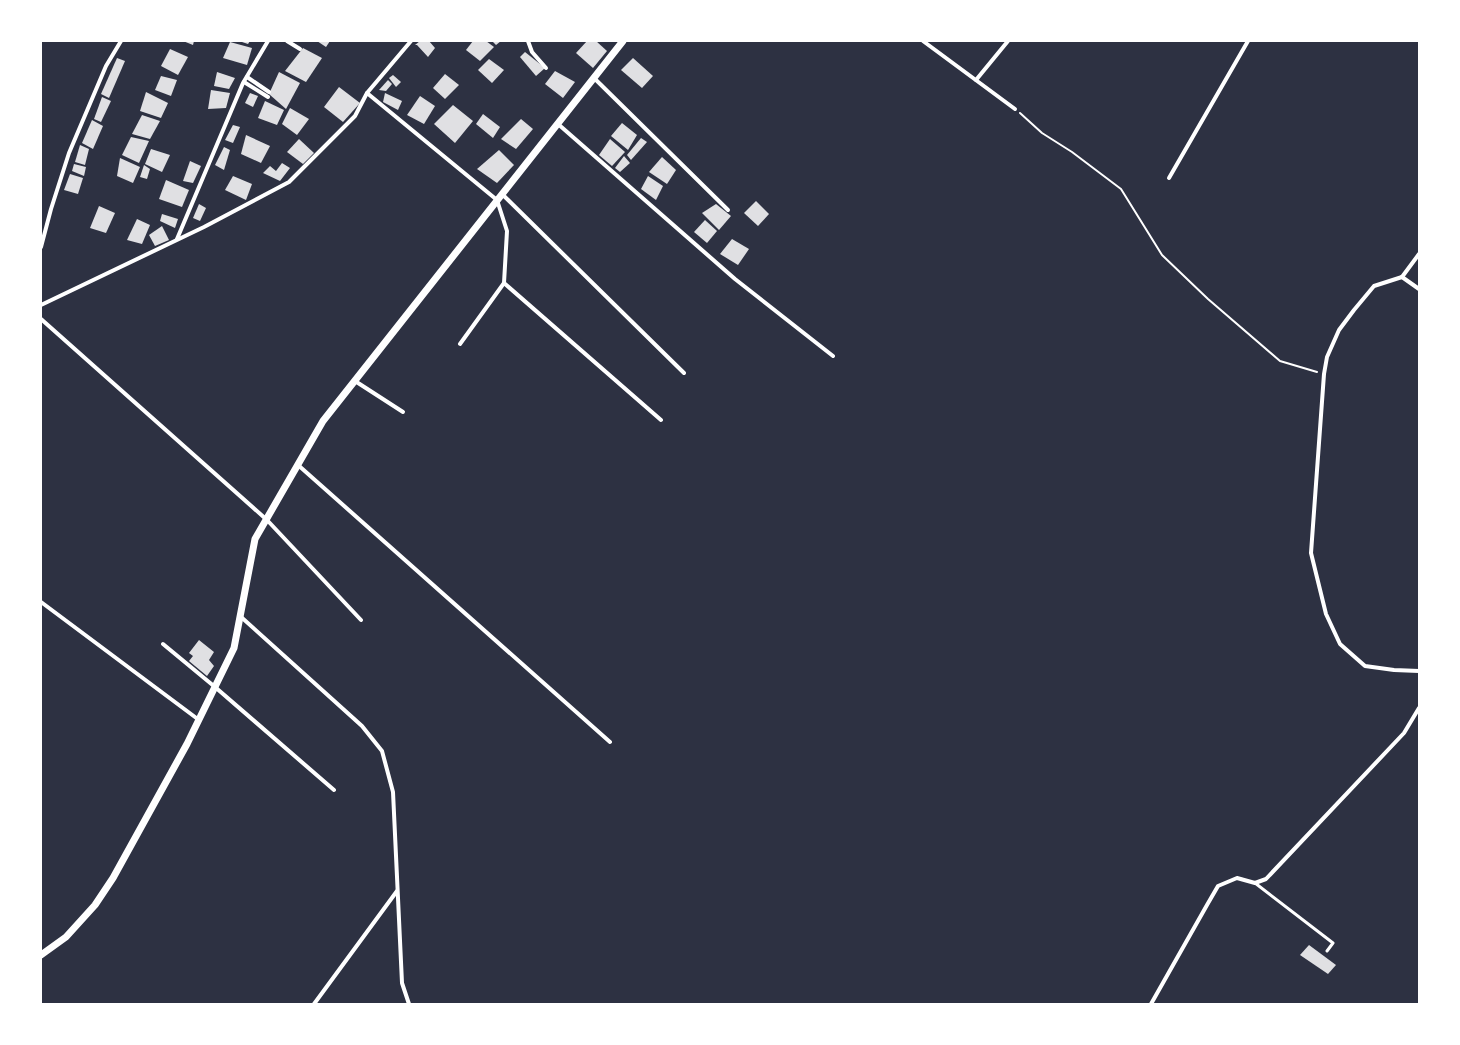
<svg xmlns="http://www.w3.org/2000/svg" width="1460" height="1045" viewBox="0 0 1460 1045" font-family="Jost,sans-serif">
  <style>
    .building { fill: #e0e0e3 }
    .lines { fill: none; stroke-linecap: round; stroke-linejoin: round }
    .path { stroke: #fff; stroke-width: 2 }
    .service { stroke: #fff; stroke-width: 3 }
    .minor { stroke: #fff; stroke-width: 4 }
    .tertiary { stroke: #fff; stroke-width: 7 }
  </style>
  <rect width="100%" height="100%" fill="#2d3142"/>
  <!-- building -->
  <g class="building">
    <polygon points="183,41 194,41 193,45"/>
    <polygon points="239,41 250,41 248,44"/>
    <polygon points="317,41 330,41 326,47"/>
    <polygon points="420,41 429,41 435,48 428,57 417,45 415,45"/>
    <polygon points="473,41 486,41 494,47 480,61 466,50"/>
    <polygon points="492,41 501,41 496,45"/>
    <polygon points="587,41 596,41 607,51 593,68 576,53"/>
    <polygon points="230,42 252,48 247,65 223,58"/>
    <polygon points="303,48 322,58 306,82 285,71"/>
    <polygon points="170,49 188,57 178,75 161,66"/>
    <polygon points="525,52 545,68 536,76 520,57"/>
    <polygon points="117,58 125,61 109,98 101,94"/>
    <polygon points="633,58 653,76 642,88 621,70"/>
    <polygon points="489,59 504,70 492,83 478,70"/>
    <polygon points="555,71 575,82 563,98 545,84"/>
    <polygon points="217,72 235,78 229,89 214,86"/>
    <polygon points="279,72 300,83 286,109 269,94"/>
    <polygon points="445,74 459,85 445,99 433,88"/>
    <polygon points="393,75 401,82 396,87 389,78"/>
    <polygon points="161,76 177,80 171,96 155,90"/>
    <polygon points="388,80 392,84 386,91 379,90"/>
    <polygon points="339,87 360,103 343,122 324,107"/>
    <polygon points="211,90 230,93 226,108 208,109"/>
    <polygon points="146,92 168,103 161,118 140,111"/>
    <polygon points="250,93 258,96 253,107 245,103"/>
    <polygon points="385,93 402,101 398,110 383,102"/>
    <polygon points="420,96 435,106 424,124 407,115"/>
    <polygon points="102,97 111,101 101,122 94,119"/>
    <polygon points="265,101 284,110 277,125 258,118"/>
    <polygon points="453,105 473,121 455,143 434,124"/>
    <polygon points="290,108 309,119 297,135 282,124"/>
    <polygon points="483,114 500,127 493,138 476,124"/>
    <polygon points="142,115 160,121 150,139 132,134"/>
    <polygon points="521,119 533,129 516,149 501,139"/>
    <polygon points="92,120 103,126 93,149 82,143"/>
    <polygon points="622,123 637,135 628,150 611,136"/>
    <polygon points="233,125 240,127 233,143 225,140"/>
    <polygon points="246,135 270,146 261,163 241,154"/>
    <polygon points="131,137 149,141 139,163 122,155"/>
    <polygon points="641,138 647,142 631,160 627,155"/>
    <polygon points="299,139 314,153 303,164 287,152"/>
    <polygon points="610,139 625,152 612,166 599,155"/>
    <polygon points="80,145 89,149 85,165 75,162"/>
    <polygon points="224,147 230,150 224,170 215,165"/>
    <polygon points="151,149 170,155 162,172 145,164"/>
    <polygon points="499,150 514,165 497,183 477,169"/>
    <polygon points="624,156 630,163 620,172 615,168"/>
    <polygon points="662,157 676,170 667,184 649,172"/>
    <polygon points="120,158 140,167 133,183 117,176"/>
    <polygon points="190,161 201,166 193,183 183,181"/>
    <polygon points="282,163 290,168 280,181 263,173 270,166 276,171"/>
    <polygon points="74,164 86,167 84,176 72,171"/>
    <polygon points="144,165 150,169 147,179 140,177"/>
    <polygon points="70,174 83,178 78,194 64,190"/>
    <polygon points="233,176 252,184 246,200 225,190"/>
    <polygon points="648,176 663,186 656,200 641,189"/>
    <polygon points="166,180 189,190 182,207 159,199"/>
    <polygon points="756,201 769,214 758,226 744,213"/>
    <polygon points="199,204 206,208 200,221 193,218"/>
    <polygon points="716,204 731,216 719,230 702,213"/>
    <polygon points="99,206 115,213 106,233 90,228"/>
    <polygon points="162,214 178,219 175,228 160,221"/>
    <polygon points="137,219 150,225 142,244 127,240"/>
    <polygon points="705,220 717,231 707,243 694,232"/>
    <polygon points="162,226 169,240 155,246 149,235"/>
    <polygon points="732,239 749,249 738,265 720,254"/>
    <polygon points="199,640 214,652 209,660 214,666 207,676 189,661 193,656 189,653"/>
    <polygon points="1309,945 1336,965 1328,974 1300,955"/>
  </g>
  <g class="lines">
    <!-- path -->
    <polyline class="path" points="1020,113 1042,133 1072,152 1121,189 1162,255 1208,299 1280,361 1317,372"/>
    <!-- service -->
    <polyline class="service" points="1255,883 1333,943 1327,951"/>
    <!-- minor -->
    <g class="minor">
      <polyline points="287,41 300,49"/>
      <polyline points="528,41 532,52 546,68"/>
      <polyline points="923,41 1015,109"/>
      <polyline points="247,77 269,92"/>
      <polyline points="594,78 728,210"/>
      <polyline points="976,80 1008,41"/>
      <polyline points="244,82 268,97"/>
      <polyline points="367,93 497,200 507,231 504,283 460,344"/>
      <polyline points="558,124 735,279 833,356"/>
      <polyline points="1169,178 1248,41"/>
      <polyline points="502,194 684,373"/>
      <polyline points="177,239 243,83 268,41"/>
      <polyline points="41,247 51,209 69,153 106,66 121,41"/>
      <polyline points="1402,277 1374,286 1354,310 1339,330 1327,357 1324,374 1311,553 1326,614 1340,644 1365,666 1394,670 1419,671"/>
      <polyline points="1402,277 1419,254"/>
      <polyline points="1402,277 1419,289"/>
      <polyline points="504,283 661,420"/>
      <polyline points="41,305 204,227 289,182 355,116 367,93 411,41"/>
      <polyline points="41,319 267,520 361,620"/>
      <polyline points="355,381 403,412"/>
      <polyline points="298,465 610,742"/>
      <polyline points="41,602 199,720"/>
      <polyline points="240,616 362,726 382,751 393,792 402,983 409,1004"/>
      <polyline points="163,644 215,687 334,790"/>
      <polyline points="314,1004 397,891"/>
      <polyline points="1151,1004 1207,905 1218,886 1237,878 1255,883 1266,879 1404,733 1419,708"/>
    </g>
    <!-- tertiary -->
    <polyline class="tertiary" points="41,955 66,937 95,905 113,878 187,744 234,648 255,539 323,421 623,41"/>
  </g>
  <!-- border -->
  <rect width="1460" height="1045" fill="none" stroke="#ffffff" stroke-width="84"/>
</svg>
